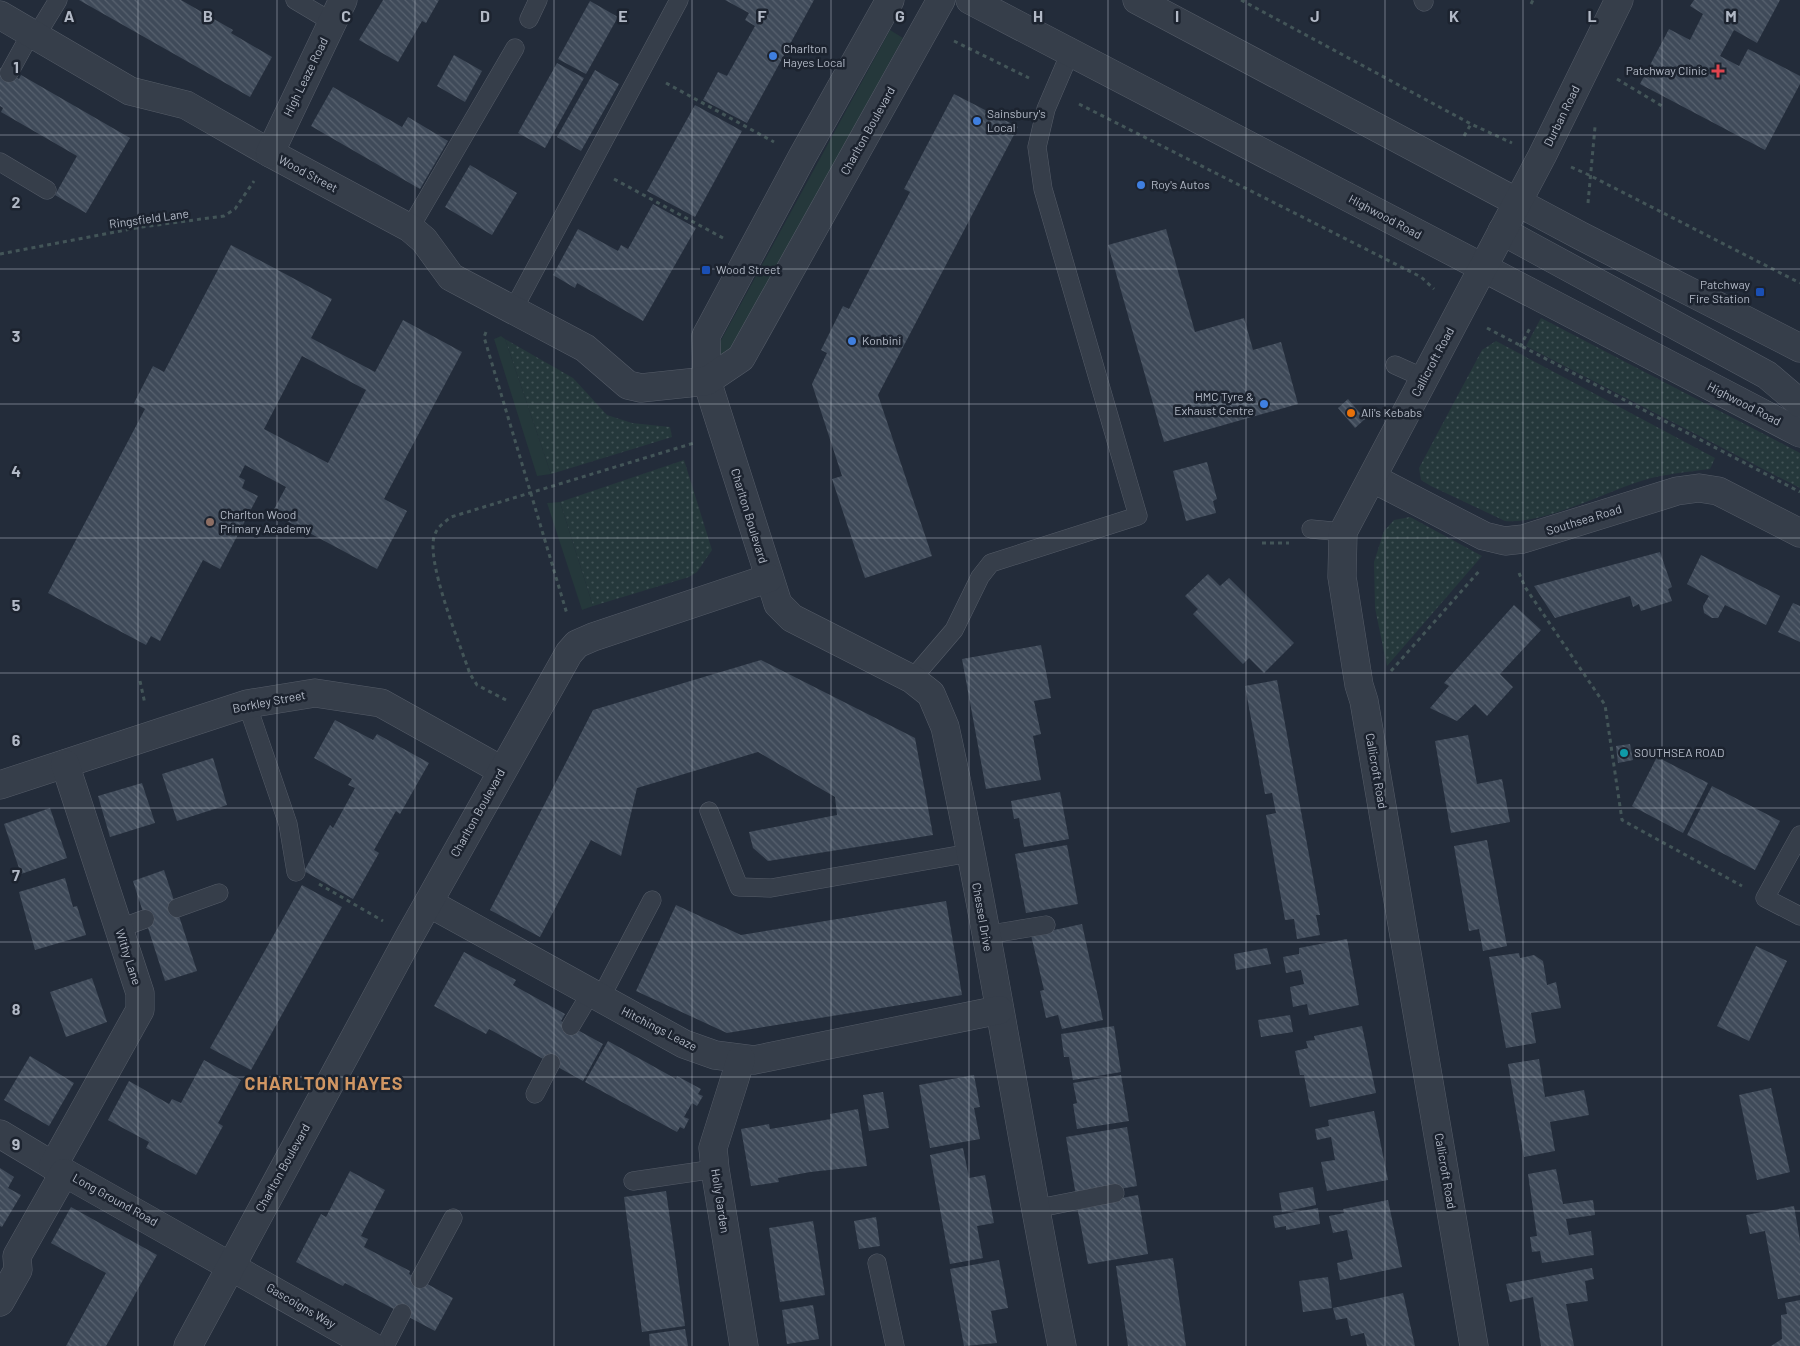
<svg xmlns="http://www.w3.org/2000/svg" width="1800" height="1346" viewBox="0 0 1800 1346" font-family="Barlow,sans-serif">
  <style>
    .grass { fill: url(#grass-dots) }
    .garden { fill: #25383b }
    .building { fill: url(#building-back-hatch); fill-rule: evenodd }
    .lines { fill: none; stroke-linecap: round; stroke-linejoin: round }
    .lane-casing { stroke: #555c68; stroke-width: 19 }
    .street-casing { stroke: #555c68; stroke-width: 29 }
    .path { stroke: #435558; stroke-width: 3; stroke-dasharray: 4 4; stroke-linecap: butt }
    .lane { stroke: #363e4a; stroke-width: 18 }
    .street { stroke: #363e4a; stroke-width: 28 }
    .grid { fill: none; stroke: #b2b9c6; stroke-width: 1; stroke-opacity: 0.55 }
    .shop-dot { fill: #3f7fe0; stroke: #1c232f; stroke-width: 2 }
    .health-dot { fill: #e0444e; stroke: #1c232f; stroke-width: 2 }
    .transit-dot { fill: #1a4fb4; stroke: #1c232f; stroke-width: 2 }
    .food-dot { fill: #e8710a; stroke: #1c232f; stroke-width: 2 }
    .education-dot { fill: #8d6e63; stroke: #1c232f; stroke-width: 2 }
    .culture-dot { fill: #0f9aa8; stroke: #1c232f; stroke-width: 2 }
    .labels { text-anchor: middle; stroke-width: 5; stroke-linejoin: round; paint-order: stroke }
    .poi-label { font-size: 12px; fill: #b2b9c6; stroke: #1c232f; text-anchor: start }
    .street-label { font-size: 12px; fill: #b2b9c6; stroke: #1c232f }
    .district-label { font-size: 18px; font-weight: bold; letter-spacing: 1px; fill: #d09663; stroke: #1c232f }
    .grid-label { font-size: 16px; text-anchor: middle; font-weight: bold; fill: #b2b9c6; stroke: #1c232f; stroke-width: 5; stroke-linejoin: round; paint-order: stroke }
  </style>
  <defs>
    <pattern id="grass-dots" width="8" height="8" patternUnits="userSpaceOnUse" patternTransform="scale(1.25)"><rect width="8" height="8" fill="#25383b"/><path d="M2 2h.1M6 6h.1" fill="none" stroke="#425356" stroke-width="1.8" stroke-linecap="round"/></pattern>
    <pattern id="building-back-hatch" width="6" height="6" patternUnits="userSpaceOnUse" patternTransform="scale(1.25)"><rect width="6" height="6" fill="#3f4a59"/><path d="M-1 5l2 2M0 0l6 6M5-1l2 2" fill="none" stroke="#58626f"/></pattern>
  </defs>
  <rect width="100%" height="100%" fill="#232c3a"/>
  <!-- grass -->
  <g class="grass">
    <polygon points="1541,318 1800,453 1800,488 1526,346"/>
    <polygon points="505,339 573,378 607,415 632,423 670,427 672,437 551,474"/>
    <path d="M1496 341 1715 458 1710 469C1687 472 1663 474 1641 481 1603 493 1545 524 1505 521L1431 486 1421 480 1419 468 1482 350Z"/>
    <polygon points="684,460 712,550 697,572 689,577 593,606 560,502"/>
    <polygon points="1410,517 1482,556 1387,666 1375,608 1374,562 1384,531 1394,520"/>
  </g>
  <!-- garden -->
  <g class="garden">
    <polygon points="890,30 903,38 726,360 714,353"/>
    <polygon points="501,336 505,339 551,474 537,476 494,339"/>
    <polygon points="560,502 593,606 582,610 547,503"/>
  </g>
  <!-- building -->
  <g class="building">
    <polygon points="79,0 181,0 233,30 231,33 272,57 250,97"/>
    <polygon points="383,0 439,0 426,23 422,21 398,62 359,40"/>
    <polygon points="725,0 814,0 747,123 703,100 718,72 727,76 755,26 745,20 749,13"/>
    <polygon points="1694,0 1780,0 1757,43 1734,30 1720,56 1739,66 1748,49 1800,76 1800,84 1765,150 1640,84 1669,29 1690,40 1703,14 1690,6"/>
    <polygon points="590,1 618,17 586,74 558,59"/>
    <polygon points="454,55 482,71 465,102 437,86"/>
    <polygon points="557,63 584,78 545,148 518,133"/>
    <polygon points="0,68 19,79 21,75 130,138 86,213 55,195 77,156 1,112 3,108 0,106"/>
    <polygon points="595,70 619,84 581,151 557,137"/>
    <polygon points="333,87 402,127 408,117 448,141 420,189 311,126"/>
    <polygon points="954,94 1018,127 878,395 932,556 865,578 832,479 842,476 812,384 827,353 821,350 843,306 849,309 910,192 904,189"/>
    <polygon points="695,105 742,131 695,217 647,191"/>
    <polygon points="470,165 517,193 492,235 445,207"/>
    <polygon points="653,204 696,228 643,321 577,283 575,288 553,275 578,229 618,251 621,245 628,249"/>
    <polygon points="1166,229 1195,332 1244,318 1253,350 1281,342 1298,404 1164,442 1108,245"/>
    <path d="M231 245 332 299 311 338 375 372 403 320 462 352 384 499 407 511 377 569 272 513 286 487 245 465 239 477 245 480 242 488 258 496 220 569 203 560 160 641 151 636 146 645 48 593 145 409 134 403 153 366 164 372ZM302 356 366 390 328 463 264 429Z"/>
    <polygon points="1348,399 1365,419 1355,428 1338,408"/>
    <polygon points="1207,462 1217,499 1213,501 1216,513 1186,521 1173,471"/>
    <polygon points="1660,552 1672,587 1668,589 1672,601 1641,611 1639,604 1633,607 1630,596 1555,618 1534,586"/>
    <polygon points="1701,555 1780,596 1766,625 1725,605 1718,618 1712,618 1704,613 1703,606 1709,596 1687,584"/>
    <polygon points="1208,574 1220,586 1229,578 1294,643 1264,673 1249,658 1243,664 1193,614 1198,609 1185,596"/>
    <polygon points="1793,603 1800,606 1800,642 1778,632"/>
    <polygon points="1514,605 1541,630 1500,674 1513,687 1487,716 1475,704 1457,721 1430,708 1449,686 1444,683"/>
    <polygon points="1041,645 1051,698 1034,701 1041,734 1033,736 1041,780 986,789 962,659"/>
    <polygon points="761,660 915,738 933,835 768,861 753,848 749,832 837,815 835,797 758,752 637,788 621,856 591,840 540,937 490,910 593,710"/>
    <polygon points="1277,680 1320,915 1316,915 1320,935 1297,939 1294,919 1285,920 1266,815 1276,813 1272,793 1265,794 1245,686"/>
    <polygon points="335,720 373,740 377,734 429,763 400,814 396,811 374,850 379,853 353,899 304,871 330,825 333,828 355,788 348,785 352,779 314,758"/>
    <polygon points="1468,735 1477,784 1502,779 1510,822 1451,833 1435,741"/>
    <polygon points="1630,744 1633,760 1618,763 1616,746"/>
    <polygon points="1657,757 1708,783 1683,833 1632,806"/>
    <polygon points="213,758 227,805 177,821 162,774"/>
    <polygon points="142,783 155,823 110,837 98,796"/>
    <polygon points="1712,786 1780,821 1755,870 1687,835"/>
    <polygon points="1060,792 1069,839 1024,847 1019,818 1014,819 1011,801"/>
    <polygon points="50,808 67,858 21,874 4,824"/>
    <polygon points="1487,840 1507,946 1483,951 1479,929 1469,931 1454,846"/>
    <polygon points="1067,845 1078,904 1026,913 1015,854"/>
    <polygon points="164,870 197,971 165,981 133,881"/>
    <polygon points="65,878 73,907 77,906 86,935 35,950 19,892"/>
    <polygon points="302,885 342,907 251,1070 210,1048"/>
    <polygon points="946,901 962,995 727,1033 636,991 676,905 741,935"/>
    <polygon points="1082,924 1103,1020 1062,1029 1058,1015 1046,1018 1040,991 1044,990 1031,935"/>
    <polygon points="1347,939 1359,1005 1309,1015 1307,1004 1293,1007 1290,987 1304,984 1301,970 1286,973 1283,957 1299,954 1299,948"/>
    <polygon points="1756,946 1787,961 1749,1041 1717,1026"/>
    <polygon points="1267,948 1271,964 1236,970 1234,954"/>
    <polygon points="464,952 516,980 513,985 565,1014 561,1021 603,1044 583,1081 489,1029 486,1034 434,1006"/>
    <polygon points="1519,953 1520,958 1534,955 1543,961 1547,985 1556,982 1561,1008 1531,1013 1536,1043 1506,1048 1489,957"/>
    <polygon points="92,978 107,1022 66,1037 50,992"/>
    <polygon points="1290,1015 1293,1032 1261,1037 1258,1020"/>
    <polygon points="1114,1026 1121,1072 1073,1080 1069,1057 1064,1057 1061,1034"/>
    <polygon points="1362,1026 1376,1093 1310,1107 1304,1075 1300,1075 1295,1051 1308,1048 1306,1041 1315,1040 1314,1036"/>
    <polygon points="608,1041 676,1079 677,1076 701,1089 698,1094 703,1096 697,1106 692,1103 684,1117 689,1119 684,1129 680,1127 677,1132 585,1082"/>
    <polygon points="30,1056 74,1083 49,1126 4,1100"/>
    <polygon points="1539,1059 1545,1097 1584,1090 1589,1115 1550,1122 1555,1151 1524,1157 1508,1064"/>
    <polygon points="204,1060 241,1080 218,1123 223,1126 196,1175 146,1148 149,1142 108,1120 129,1081 169,1104 172,1099 181,1103"/>
    <polygon points="974,1075 980,1107 974,1108 980,1139 930,1148 919,1085"/>
    <polygon points="1121,1075 1129,1121 1077,1129 1073,1104 1077,1103 1073,1083"/>
    <polygon points="1771,1088 1790,1172 1757,1180 1739,1095"/>
    <polygon points="883,1092 889,1128 869,1131 863,1095"/>
    <polygon points="858,1109 867,1166 810,1172 778,1178 779,1182 751,1186 741,1129 769,1124 770,1129 831,1119 830,1114"/>
    <polygon points="1374,1111 1388,1180 1327,1191 1321,1162 1335,1160 1331,1137 1317,1140 1315,1129 1329,1126 1328,1120"/>
    <polygon points="1127,1127 1137,1186 1076,1196 1066,1137"/>
    <polygon points="963,1148 969,1178 985,1175 994,1223 977,1226 983,1258 950,1264 930,1155"/>
    <polygon points="0,1168 14,1177 8,1188 21,1195 2,1227 0,1226"/>
    <polygon points="1556,1169 1563,1204 1593,1200 1595,1215 1566,1219 1569,1235 1591,1231 1594,1255 1542,1263 1540,1251 1532,1252 1530,1237 1537,1236 1528,1174"/>
    <polygon points="350,1171 385,1190 361,1236 368,1239 364,1247 410,1271 409,1274 453,1298 435,1331 345,1283 343,1286 296,1262 321,1214 326,1217"/>
    <polygon points="1313,1187 1316,1205 1282,1212 1279,1193"/>
    <polygon points="666,1191 685,1326 642,1332 624,1197"/>
    <polygon points="1138,1195 1148,1254 1088,1264 1077,1206"/>
    <polygon points="1388,1200 1402,1267 1340,1280 1337,1263 1353,1259 1347,1230 1333,1233 1329,1216 1344,1213 1343,1209"/>
    <polygon points="1794,1206 1800,1241 1800,1295 1778,1299 1765,1231 1750,1234 1746,1215"/>
    <polygon points="71,1207 157,1255 106,1346 66,1346 106,1273 51,1243"/>
    <polygon points="1318,1208 1320,1224 1286,1230 1286,1226 1275,1228 1273,1216"/>
    <polygon points="876,1217 880,1246 859,1249 854,1221"/>
    <polygon points="813,1221 825,1295 780,1302 769,1228"/>
    <polygon points="1173,1258 1186,1346 1128,1346 1116,1266"/>
    <polygon points="999,1260 1008,1308 991,1311 997,1343 964,1346 950,1269"/>
    <polygon points="1592,1268 1594,1279 1585,1281 1588,1301 1566,1304 1574,1346 1541,1346 1533,1297 1510,1302 1506,1284"/>
    <polygon points="1328,1277 1332,1308 1303,1312 1299,1281"/>
    <polygon points="1403,1293 1415,1346 1367,1346 1364,1333 1351,1336 1347,1318 1336,1320 1333,1308"/>
    <polygon points="1800,1300 1800,1346 1771,1346 1782,1339 1781,1315 1787,1314 1785,1303"/>
    <polygon points="813,1305 819,1339 787,1344 782,1310"/>
    <polygon points="685,1329 688,1346 650,1346 649,1334"/>
  </g>
  <g class="lines">
    <!-- lane casing -->
    <g class="lane-casing">
      <g id="lane">
        <polyline points="295,0 332,22"/>
        <polyline points="1423,0 1424,2"/>
        <polyline points="529,19 538,0"/>
        <polyline points="36,36 58,0"/>
        <polyline points="9,73 31,33"/>
        <polyline points="0,162 47,190"/>
        <polyline points="410,228 515,48"/>
        <polyline points="513,310 679,0"/>
        <polyline points="1395,365 1424,378"/>
        <polyline points="1311,529 1343,532"/>
        <polyline points="912,679 954,630 980,577 991,563 1138,516 1043,189 1037,147 1046,109 1070,53"/>
        <polyline points="247,704 288,824 296,872"/>
        <polyline points="709,811 739,887 771,888 970,853"/>
        <polyline points="1800,835 1765,898 1800,916"/>
        <polyline points="177,908 219,893"/>
        <polyline points="118,929 145,919"/>
        <polyline points="985,935 1046,925"/>
        <polyline points="600,999 652,900"/>
        <polyline points="571,1026 590,994"/>
        <polyline points="535,1094 551,1063"/>
        <polyline points="633,1181 715,1169"/>
        <polyline points="1034,1209 1115,1193"/>
        <polyline points="877,1263 895,1346"/>
        <polyline points="420,1279 453,1218"/>
        <polyline points="385,1346 402,1313"/>
      </g>
    </g>
    <!-- street casing -->
    <g class="street-casing">
      <g id="street">
        <path d="M890 0 802 157 706 336 707 381 778 604 792 618 912 679 931 694 945 727C990 932 1020 1140 1062 1346"/>
        <polyline points="970,0 1800,433"/>
        <polyline points="1137,0 1581,236 1800,348"/>
        <polyline points="0,15 130,91 186,105 270,153 410,228 424,240 451,277 585,348 628,385 641,388 707,381 741,358 941,0"/>
        <polyline points="270,153 343,0"/>
        <polyline points="1502,231 1767,375 1800,403"/>
        <polyline points="1372,478 1484,536 1505,541 1523,539 1677,491 1699,488 1718,491 1800,533"/>
        <polyline points="0,785 247,704 315,693 381,703 501,770"/>
        <polyline points="429,903 684,1044 715,1055 754,1060 999,1010"/>
        <polyline points="741,1059 713,1148 715,1169 744,1346"/>
        <polyline points="0,1134 60,1170 371,1346"/>
        <polyline points="53,1166 140,1010 140,993 65,764"/>
        <polyline points="0,1302 18,1270 17,1256 64,1173"/>
        <polyline points="188,1346 409,937 569,653 577,644 593,637 769,578"/>
        <polyline points="1474,1346 1364,701 1359,685 1342,577 1343,532 1542,156 1619,0"/>
      </g>
    </g>
    <!-- path -->
    <g class="path">
      <polyline points="1241,0 1471,124 1512,143"/>
      <polyline points="1531,4 1533,0"/>
      <polyline points="954,41 1029,78"/>
      <polyline points="1617,79 1662,106"/>
      <polyline points="666,83 774,142"/>
      <polyline points="1079,104 1421,277 1434,289"/>
      <polyline points="1464,136 1471,124"/>
      <polyline points="1571,167 1589,175 1800,283"/>
      <polyline points="614,179 723,238"/>
      <polyline points="1588,203 1595,127"/>
      <polyline points="0,254 142,227 224,216 235,209 254,181"/>
      <polyline points="1487,328 1800,492"/>
      <polyline points="486,332 484,337 567,614"/>
      <polyline points="1520,347 1530,328"/>
      <polyline points="1262,543 1289,543"/>
      <polyline points="1519,573 1525,587 1605,705 1622,820 1742,886"/>
      <polyline points="1391,671 1481,569"/>
      <polyline points="140,681 145,704"/>
      <path d="M506 700 477 685 470 674C461 647 424 558 435 534 438 526 445 522 451 517L694 443"/>
      <polyline points="319,884 383,921"/>
    </g>
    <!-- lane -->
    <use href="#lane" class="lane"/>
    <!-- street -->
    <use href="#street" class="street"/>
  </g>
  <!-- grid -->
  <path class="grid" d="M138 0V1346M277 0V1346M415 0V1346M554 0V1346M692 0V1346M831 0V1346M969 0V1346M1108 0V1346M1246 0V1346M1385 0V1346M1523 0V1346M1662 0V1346M0 135H1800M0 269H1800M0 404H1800M0 538H1800M0 673H1800M0 808H1800M0 942H1800M0 1077H1800M0 1211H1800"/>
  <!-- markers -->
  <g class="shop-dot">
    <circle cx="773" cy="56" r="5"/>
    <circle cx="977" cy="121" r="5"/>
    <circle cx="1141" cy="185" r="5"/>
    <circle cx="852" cy="341" r="5"/>
    <circle cx="1264" cy="404" r="5"/>
  </g>
  <path class="health-dot" d="M1715.5 63.5h5v5h5v5h-5v5h-5v-5h-5v-5h5z"/>
  <g class="transit-dot">
    <rect x="701" y="265" width="10" height="10" rx="2.5"/>
    <rect x="1755" y="287" width="10" height="10" rx="2.5"/>
  </g>
  <circle class="food-dot" cx="1351" cy="413" r="5"/>
  <circle class="education-dot" cx="210" cy="522" r="5"/>
  <circle class="culture-dot" cx="1624" cy="753" r="5"/>
  <g class="labels">
    <!-- poi labels -->
    <g class="poi-label">
      <text x="783" y="53">Charlton<tspan x="783" dy="14">Hayes Local</tspan></text>
      <text x="1707" y="75" text-anchor="end">Patchway Clinic</text>
      <text x="987" y="118">Sainsbury's<tspan x="987" dy="14">Local</tspan></text>
      <text x="1151" y="189">Roy's Autos</text>
      <text x="716" y="274">Wood Street</text>
      <text x="1750" y="289" text-anchor="end">Patchway<tspan x="1750" dy="14">Fire Station</tspan></text>
      <text x="862" y="345">Konbini</text>
      <text x="1254" y="401" text-anchor="end">HMC Tyre &amp;<tspan x="1254" dy="14">Exhaust Centre</tspan></text>
      <text x="1361" y="417">Ali's Kebabs</text>
      <text x="220" y="519">Charlton Wood<tspan x="220" dy="14">Primary Academy</tspan></text>
      <text x="1634" y="757">SOUTHSEA ROAD</text>
    </g>
    <!-- street labels -->
    <g class="street-label">
      <text transform="translate(306 77) rotate(-64)" y="4">High Leaze Road</text>
      <text transform="translate(1562 116) rotate(-64)" y="4">Durban Road</text>
      <text transform="translate(868 131) rotate(-61)" y="4">Charlton Boulevard</text>
      <text transform="translate(308 174) rotate(28)" y="4">Wood Street</text>
      <text transform="translate(1385 217) rotate(28)" y="4">Highwood Road</text>
      <text transform="translate(149 219) rotate(-8)" y="4">Ringsfield Lane</text>
      <text transform="translate(1433 362) rotate(-62)" y="4">Callicroft Road</text>
      <text transform="translate(1744 404) rotate(27)" y="4">Highwood Road</text>
      <text transform="translate(749 516) rotate(73)" y="4">Charlton Boulevard</text>
      <text transform="translate(1584 520) rotate(-17)" y="4">Southsea Road</text>
      <text transform="translate(269 702) rotate(-11)" y="4">Borkley Street</text>
      <text transform="translate(1376 771) rotate(80)" y="4">Callicroft Road</text>
      <text transform="translate(478 813) rotate(-61)" y="4">Charlton Boulevard</text>
      <text transform="translate(982 917) rotate(80)" y="4">Chessel Drive</text>
      <text transform="translate(128 957) rotate(72)" y="4">Withy Lane</text>
      <text transform="translate(659 1029) rotate(27)" y="4">Hitchings Leaze</text>
      <text transform="translate(283 1168) rotate(-61)" y="4">Charlton Boulevard</text>
      <text transform="translate(1445 1171) rotate(80)" y="4">Callicroft Road</text>
      <text transform="translate(115 1200) rotate(29)" y="4">Long Ground Road</text>
      <text transform="translate(720 1201) rotate(81)" y="4">Holly Garden</text>
      <text transform="translate(301 1306) rotate(30)" y="4">Gascoigns Way</text>
    </g>
    <!-- district labels -->
    <g class="district-label">
      <text x="324" y="1090">CHARLTON HAYES</text>
    </g>
  </g>
  <g class="grid-label">
    <text x="69" y="22">A</text>
    <text x="208" y="22">B</text>
    <text x="346" y="22">C</text>
    <text x="485" y="22">D</text>
    <text x="623" y="22">E</text>
    <text x="762" y="22">F</text>
    <text x="900" y="22">G</text>
    <text x="1038" y="22">H</text>
    <text x="1177" y="22">I</text>
    <text x="1315" y="22">J</text>
    <text x="1454" y="22">K</text>
    <text x="1592" y="22">L</text>
    <text x="1731" y="22">M</text>
    <text x="16" y="73">1</text>
    <text x="16" y="208">2</text>
    <text x="16" y="342">3</text>
    <text x="16" y="477">4</text>
    <text x="16" y="611">5</text>
    <text x="16" y="746">6</text>
    <text x="16" y="881">7</text>
    <text x="16" y="1015">8</text>
    <text x="16" y="1150">9</text>
  </g>
</svg>
